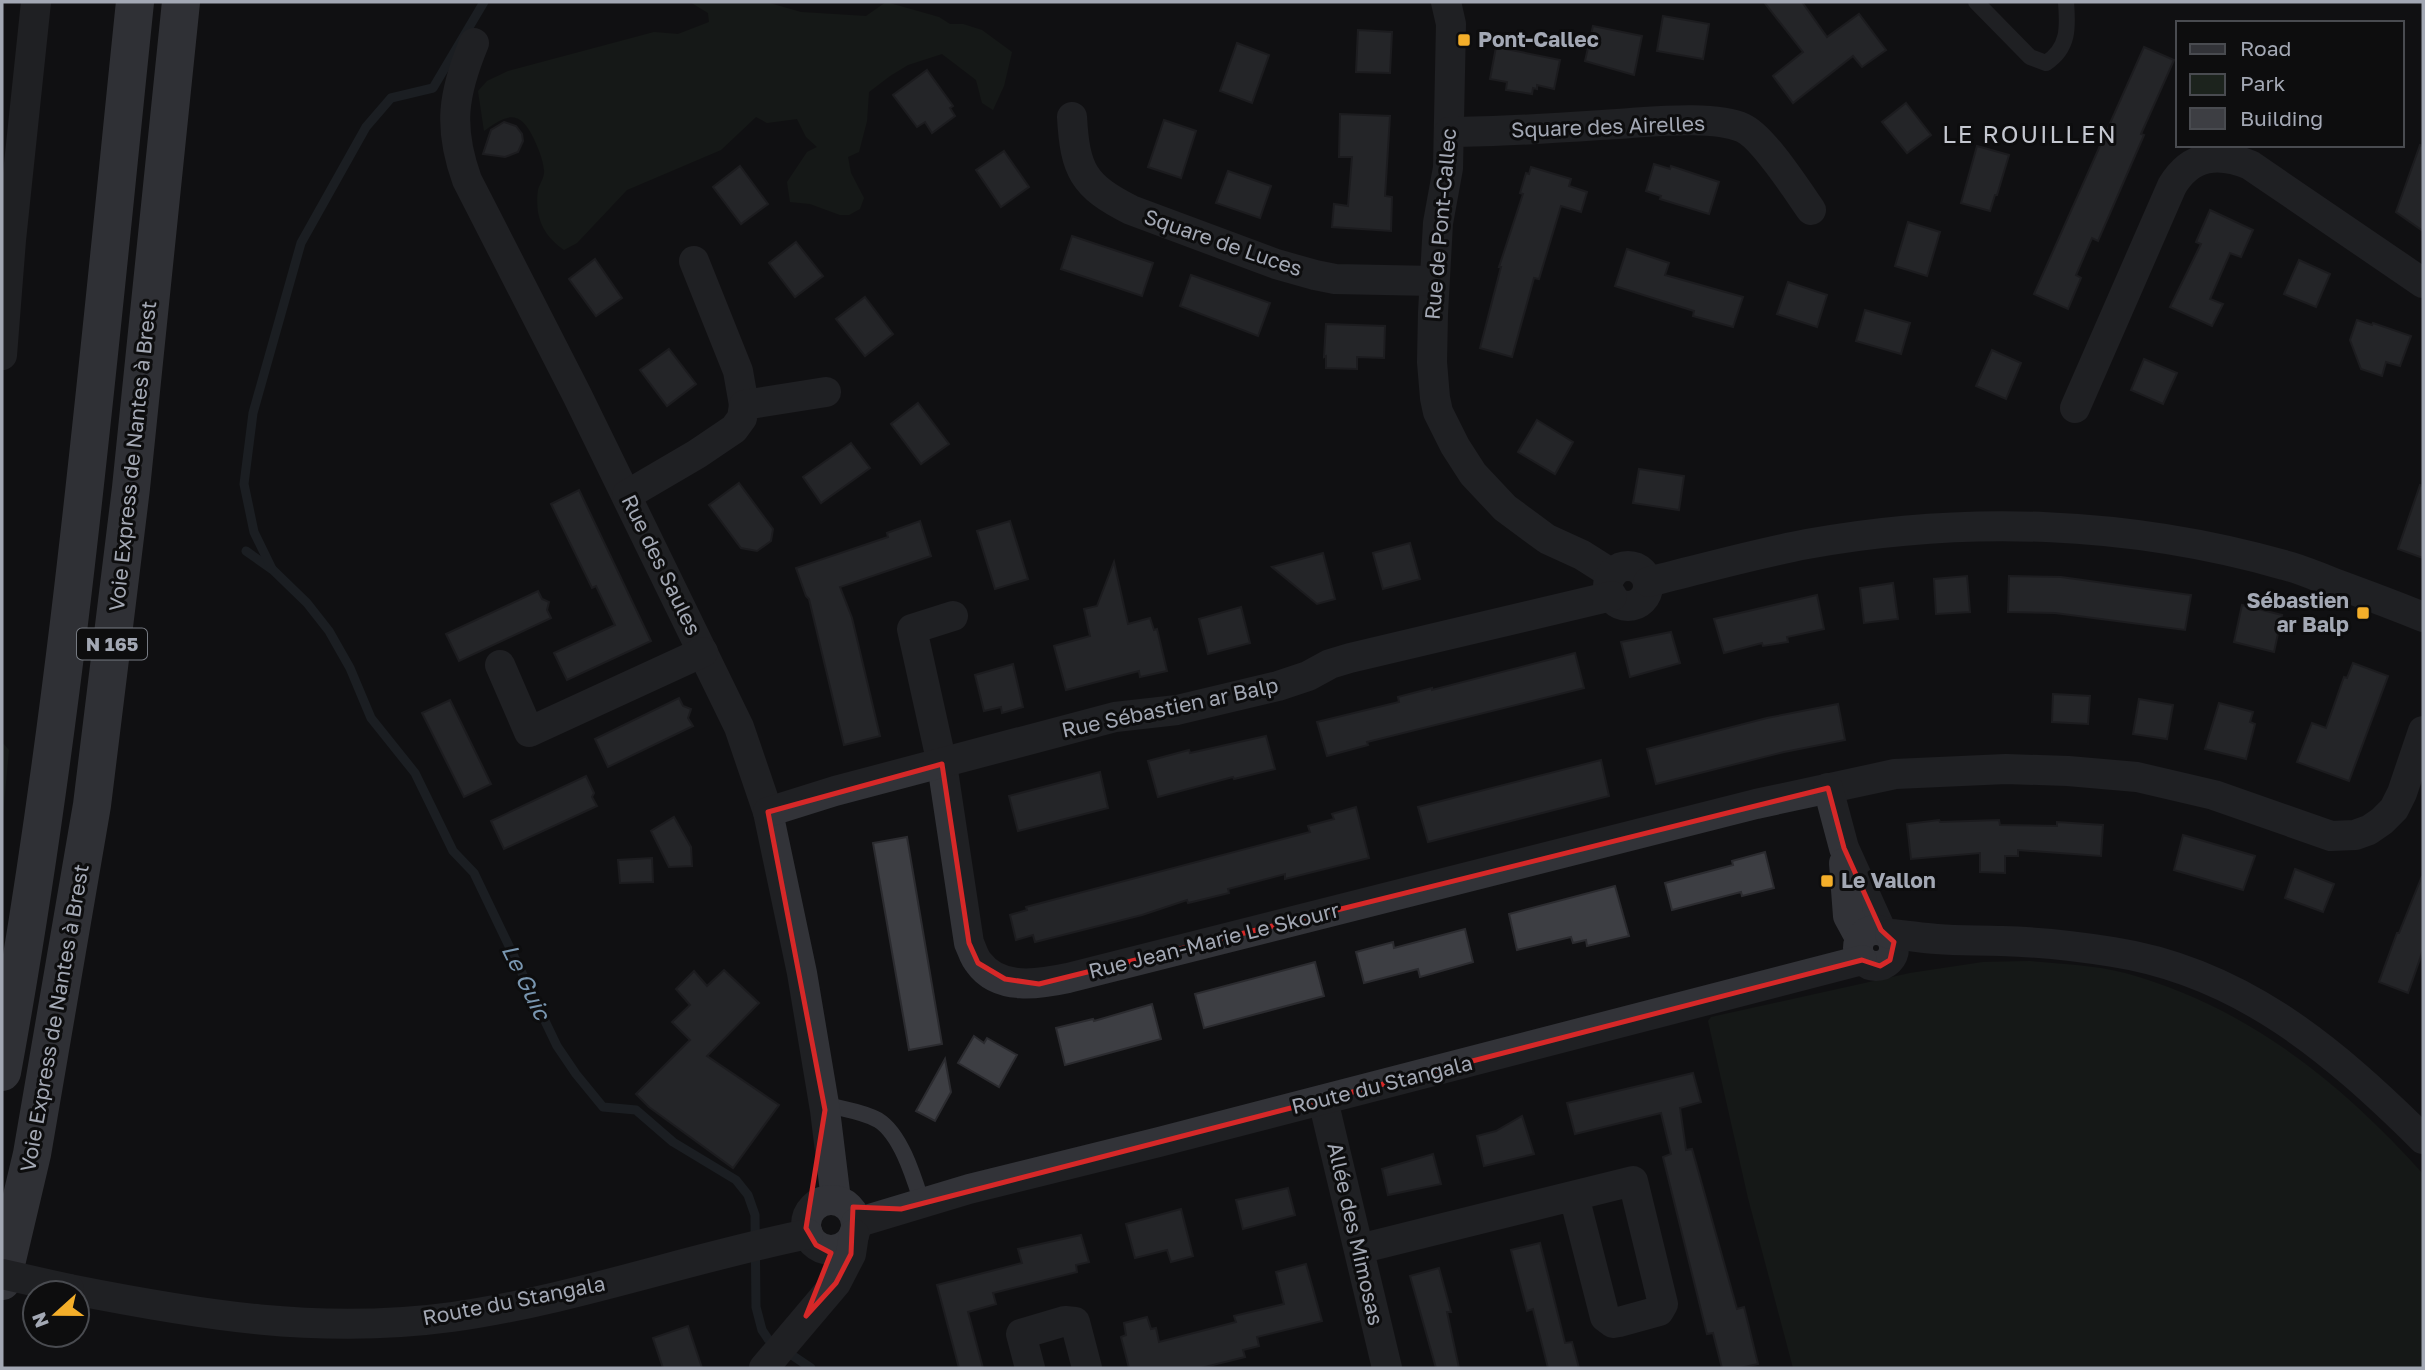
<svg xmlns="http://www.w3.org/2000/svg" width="2425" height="1370" viewBox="0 0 2425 1370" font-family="'Golos Text',sans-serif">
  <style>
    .green { fill: #1c231d }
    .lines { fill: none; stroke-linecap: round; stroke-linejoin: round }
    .stream { stroke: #283037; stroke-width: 9 }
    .building { fill: #3d3e43; stroke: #2b2b2f; stroke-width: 2 }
    .service { stroke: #323338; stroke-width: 16 }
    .minor { stroke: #323338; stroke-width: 30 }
    .trunk { stroke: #565860; stroke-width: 38 }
    .minor-bridge { stroke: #323338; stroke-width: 30 }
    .marked { fill: none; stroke: #d62828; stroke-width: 5; stroke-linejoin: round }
    .poi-dot { fill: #f3ae2a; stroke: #0d0d0e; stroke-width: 2.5 }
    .labels { text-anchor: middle; stroke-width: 6; stroke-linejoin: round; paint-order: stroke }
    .shield { fill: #0d0d0e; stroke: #767a82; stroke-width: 2 }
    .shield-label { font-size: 19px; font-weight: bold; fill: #a3a8b4 }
    .poi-label { font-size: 21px; font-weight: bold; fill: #a3a8b4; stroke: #0d0d0e; text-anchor: start }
    .street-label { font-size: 21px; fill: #a3a8b4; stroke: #0d0d0e }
    .water-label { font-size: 23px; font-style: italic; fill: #7996b0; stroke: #0d0d0e }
    .quarter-label { font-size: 24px; letter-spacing: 2px; fill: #c4c7d0; stroke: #0d0d0e }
  </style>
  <rect width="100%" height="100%" fill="#111113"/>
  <!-- green -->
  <g class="green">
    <path d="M690 2H766L801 12 866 16 886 2 939 17 950 24H963L982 30 1012 52 1004 86 993 110 982 103 976 80 942 54 908 65 890 76 869 92 867 121 859 152 848 157 851 173 864 198 860 209 849 215H840L810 204 790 202 787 182 807 152 817 147 806 137 797 119 767 123 756 117 721 150 627 190 577 243 564 250C550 240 541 229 538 212 537 205 537 196 538 190 540 183 545 177 544 170 543 159 538 148 534 139 520 110 508 113 484 131L478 91 487 81 508 71 654 32 678 34 709 22 708 13Z"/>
    <polygon points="2,742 9,750 2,825"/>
    <path d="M2030 961C2061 964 2095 965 2125 973 2246 1006 2342 1083 2423 1174V1368H1793L1748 1198 1708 1021 1711 1017 1910 973 1983 962Z"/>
  </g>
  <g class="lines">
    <!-- stream -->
    <g class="stream">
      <polyline points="246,551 273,570 307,603 329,631 350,668 371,718 415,773 453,851 474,873 557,1046 576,1074 603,1107 636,1110 673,1142 736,1180 748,1195 755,1215 756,1307 762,1330 768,1339 811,1368"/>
      <polyline points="272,569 254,532 244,484 253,413 301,243 366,127 391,98 433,88 484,2"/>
    </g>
  </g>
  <!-- building -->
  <g class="building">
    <polygon points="1764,2 1802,2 1827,37 1859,14 1886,50 1862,67 1853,56 1793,103 1773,76 1803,52"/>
    <polygon points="1663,16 1709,24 1703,59 1657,51"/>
    <polygon points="1593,26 1642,36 1634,75 1585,61"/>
    <polygon points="1358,30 1392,32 1390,73 1356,72"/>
    <polygon points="1237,43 1269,55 1252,103 1220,91"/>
    <polygon points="1496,47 1560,60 1554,89 1537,85 1537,89 1533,88 1532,94 1506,90 1507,82 1490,79"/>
    <polygon points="2144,47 2174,60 2141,134 2144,135 2098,241 2092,238 2076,275 2081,278 2068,309 2034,294"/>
    <polygon points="927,70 953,106 950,108 955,116 932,133 925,122 917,127 893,95"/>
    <polygon points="1906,103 1931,135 1907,153 1882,122"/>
    <polygon points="1340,114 1390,116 1385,196 1392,197 1391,231 1332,227 1334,204 1348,206 1352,157 1339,157"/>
    <polygon points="1164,120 1196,131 1181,178 1148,167"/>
    <polygon points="504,122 516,126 522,134 523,141 518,152 505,157 483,154 491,130"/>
    <polygon points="2420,145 2423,146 2423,231 2396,212"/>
    <polygon points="1977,146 2009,155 1997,195 1995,195 1990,211 1961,203"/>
    <polygon points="1004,151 1029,187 1001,207 976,170"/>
    <polygon points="1654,164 1670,169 1671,166 1719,182 1709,214 1660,199 1661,196 1646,191"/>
    <polygon points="740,166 768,204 741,224 713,187"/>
    <polygon points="1531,167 1571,179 1569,186 1587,192 1581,212 1561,206 1539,279 1534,278 1512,357 1480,348 1501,267 1499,267 1523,194 1520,193 1526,173 1529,174"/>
    <polygon points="1228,171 1271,186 1260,218 1216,203"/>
    <polygon points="2210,210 2253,230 2241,257 2230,253 2210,299 2223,304 2212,326 2170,307 2201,244 2196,242"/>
    <polygon points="1908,222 1940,232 1927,276 1895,266"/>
    <polygon points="1072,236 1153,263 1142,296 1061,269"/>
    <polygon points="796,242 823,276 795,297 769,263"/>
    <polygon points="1627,249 1669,263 1665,275 1743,297 1733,327 1693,316 1694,311 1615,286"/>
    <polygon points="595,259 622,298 596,316 569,279"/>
    <polygon points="2299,260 2330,274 2316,307 2284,294"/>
    <polygon points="1191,275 1270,303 1258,336 1180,306"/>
    <polygon points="1788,282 1827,295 1817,327 1777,314"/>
    <polygon points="865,297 893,334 865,356 836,319"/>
    <polygon points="1865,310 1910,323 1901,354 1856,341"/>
    <polygon points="2357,320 2372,325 2373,323 2411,336 2400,366 2386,362 2382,376 2361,369 2350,340"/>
    <polygon points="1326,324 1385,326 1384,358 1357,357 1357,369 1326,368 1326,356 1324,357"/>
    <polygon points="669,349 696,384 667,406 640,370"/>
    <polygon points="1992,350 2021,363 2006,399 1976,386"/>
    <polygon points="2144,359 2177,373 2163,404 2131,390"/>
    <polygon points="918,403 949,444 921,464 891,424"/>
    <polygon points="1537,420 1573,442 1555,474 1518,452"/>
    <polygon points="851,443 870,468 821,503 803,477"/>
    <polygon points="1639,469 1684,476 1679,510 1633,503"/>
    <polygon points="739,483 773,529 771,541 757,551 741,548 709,505"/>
    <polygon points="2420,485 2423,486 2423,558 2398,549"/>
    <polygon points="579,490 651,641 567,680 554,653 615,625 596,586 592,588 551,504"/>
    <polygon points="920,521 931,556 840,587 852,618 880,736 844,745 809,599 806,596 796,568 888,537 887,533"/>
    <polygon points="1010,521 1028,579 995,589 977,531"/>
    <polygon points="1410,543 1420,579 1383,589 1373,553"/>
    <polygon points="1323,553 1335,599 1317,604 1272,567"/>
    <polygon points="1114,562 1128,624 1150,618 1154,630 1157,629 1167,671 1140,677 1139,671 1066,690 1054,646 1090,636 1084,609 1097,606"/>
    <polygon points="1967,576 1970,612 1936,614 1934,579"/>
    <polygon points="2009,576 2061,577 2191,595 2185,630 2055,613 2008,612"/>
    <polygon points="1893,583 1898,619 1864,623 1860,588"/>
    <polygon points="538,591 542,599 549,602 547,610 551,618 459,661 446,634"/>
    <polygon points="1817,595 1824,629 1787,637 1788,642 1763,646 1762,643 1724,653 1714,619"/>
    <polygon points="2242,605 2282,615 2274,652 2234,642"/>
    <polygon points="1241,607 1250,643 1208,654 1199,619"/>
    <polygon points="1671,632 1680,663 1630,677 1621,642"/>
    <polygon points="1575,653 1584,688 1367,742 1368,745 1327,756 1317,722 1399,702 1398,697 1432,688 1432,690"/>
    <polygon points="2353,663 2388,676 2349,781 2297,762 2312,723 2326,728 2344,677 2347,678"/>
    <polygon points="1013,664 1023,707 1002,713 1001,707 984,711 975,675"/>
    <polygon points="2053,694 2090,696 2088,724 2052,722"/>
    <polygon points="679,698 683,706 691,709 688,718 693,726 608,767 595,739"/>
    <polygon points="2139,699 2173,705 2167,739 2133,734"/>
    <polygon points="450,700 491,784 464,797 422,713"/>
    <polygon points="2219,703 2253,712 2250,722 2255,724 2246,759 2205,749"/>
    <polygon points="1838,704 1845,740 1784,752 1656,784 1647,749 1767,718"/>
    <polygon points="1266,736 1275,769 1234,779 1233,777 1158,797 1148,761 1189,750 1190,753"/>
    <polygon points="1601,760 1609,796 1428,842 1418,807"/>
    <polygon points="1100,772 1108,808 1018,831 1009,796"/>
    <polygon points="586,776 594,793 592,797 597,806 504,849 491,821"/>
    <polygon points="1356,807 1369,858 1285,879 1285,874 1228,889 1229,893 1188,903 1187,900 1142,915 1035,942 1033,935 1016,940 1010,915 1027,910 1026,907 1310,832 1308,826 1334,819 1332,814"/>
    <polygon points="674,817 691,847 692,866 669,867 651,831"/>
    <polygon points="1939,820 1940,822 1999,820 2000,825 2057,826 2057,822 2103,825 2101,856 2018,850 2018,856 2005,856 2005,873 1980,872 1980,853 1911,859 1907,824"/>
    <polygon points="2183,835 2255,856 2243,890 2174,870"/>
    <polygon points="907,837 942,1044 909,1050 873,843"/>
    <polygon points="1765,852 1774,888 1742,896 1741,892 1672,910 1665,883 1733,865 1732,861"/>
    <polygon points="652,858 653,882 620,883 618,860"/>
    <polygon points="2295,869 2334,884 2323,912 2285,898"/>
    <polygon points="2422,876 2423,950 2408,993 2379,982 2397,933 2399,933"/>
    <polygon points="1615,886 1629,936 1587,946 1586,940 1573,943 1571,937 1517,950 1509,914"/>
    <polygon points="1465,929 1473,962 1420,977 1418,969 1364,983 1356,952 1393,942 1394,948"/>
    <polygon points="1315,962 1324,996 1204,1028 1195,994"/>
    <polygon points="724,970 759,1003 707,1056 779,1105 733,1168 649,1107 636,1094 690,1040 672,1022 690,1005 676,989 694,971 707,986"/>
    <polygon points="1152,1004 1161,1039 1065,1065 1056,1028 1093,1019 1094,1021"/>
    <polygon points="974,1036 984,1043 987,1038 1017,1055 999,1087 958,1063"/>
    <polygon points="945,1059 951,1092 935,1121 916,1111"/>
    <polygon points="1693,1073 1701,1102 1680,1108 1686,1150 1692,1149 1737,1309 1744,1307 1758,1364 1740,1368 1722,1368 1713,1333 1707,1334 1663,1157 1671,1154 1661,1113 1575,1134 1567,1103"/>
    <polygon points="1522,1116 1534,1154 1484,1166 1477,1136 1496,1131"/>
    <polygon points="1433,1154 1441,1184 1388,1195 1382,1169"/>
    <polygon points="1288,1188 1295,1215 1243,1229 1236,1200"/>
    <polygon points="1181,1209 1193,1256 1171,1262 1167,1250 1135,1258 1126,1224"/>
    <polygon points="1081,1235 1089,1262 1076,1265 1077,1272 993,1293 996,1304 968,1312 983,1368 959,1368 937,1285 1022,1263 1018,1249"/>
    <polygon points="1540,1243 1565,1343 1572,1342 1579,1368 1548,1368 1533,1309 1527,1311 1511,1250"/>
    <polygon points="1306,1264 1322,1321 1257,1337 1259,1346 1243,1350 1245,1357 1201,1368 1129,1368 1121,1337 1126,1335 1124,1323 1147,1317 1151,1329 1156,1328 1159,1342 1236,1322 1234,1316 1284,1304 1276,1272"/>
    <polygon points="1439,1268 1451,1312 1447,1312 1459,1368 1436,1368 1410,1276"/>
    <polygon points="688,1326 702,1368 663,1368 653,1338"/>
  </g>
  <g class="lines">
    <!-- service -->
    <g class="service">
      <path d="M1976 2 2030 57 2046 63C2069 48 2068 27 2066 2"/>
      <path d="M824 1104C841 1109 862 1111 878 1120 901 1134 914 1178 922 1203"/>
    </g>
    <!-- minor -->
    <g class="minor">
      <polyline points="1446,2 1451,24 1448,168 1438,223 1433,313 1432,362 1435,398 1438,412 1455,446 1473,474 1505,508 1547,539 1582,555 1612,574"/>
      <path d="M474 43C453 94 448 127 467 180L577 395 739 727 768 812 802 973 825 1110 836 1200"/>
      <path d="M1072 117C1075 170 1083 186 1131 210L1276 264 1315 275 1335 279 1434 281"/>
      <path d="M1449 132C1510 132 1570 127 1631 123 1660 121 1717 116 1743 128 1763 137 1797 190 1811 210"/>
      <polyline points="694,261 738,371 744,405"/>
      <polyline points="2,355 11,240 36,2"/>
      <path d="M2075 408 2172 186C2191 154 2219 152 2250 165L2423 283"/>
      <polyline points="627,495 697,454 734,429 742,418 744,405 826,392"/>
      <circle cx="1628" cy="586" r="20"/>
      <path d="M1648 582C1701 569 1754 554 1807 544 1966 515 2129 521 2284 565 2301 569 2318 577 2334 583 2364 594 2394 605 2423 617"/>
      <path d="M953 616 912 629 942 764 969 943C972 949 974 958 979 963 999 991 1040 984 1068 978L1756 804 1895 774 2006 769 2068 771 2137 777 2214 795 2331 836 2355 835 2369 830 2382 821 2394 809 2402 793 2423 731"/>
      <polyline points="500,665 529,732 703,652"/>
      <polyline points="1828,788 1844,848 1881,930"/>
      <polyline points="768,812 835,791 1115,717 1177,710 1278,686 1308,676 1330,664 1350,658 1612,596"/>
      <polyline points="1844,863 1848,916 1860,938"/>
      <circle cx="1876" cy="948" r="18"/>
      <path d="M1890 934C1906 935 1921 938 1937 939 1959 941 1980 940 2002 941 2039 942 2076 946 2113 952 2242 972 2334 1051 2423 1139"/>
      <polyline points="1323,1100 1387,1368"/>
      <circle cx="831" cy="1225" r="25"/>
      <polyline points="856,1223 969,1189 1159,1142 1862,960"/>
      <polyline points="1359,1249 1633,1181 1663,1304 1659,1311 1619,1322 1613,1323 1605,1317 1574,1196"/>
      <path d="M69 1289C200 1315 319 1335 452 1317 573 1300 689 1258 808 1234"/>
      <polyline points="764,1368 836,1283 851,1254 854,1234"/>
      <polyline points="1030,1368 1021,1334 1065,1321 1075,1322 1087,1368"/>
    </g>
    <!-- trunk -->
    <g class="trunk">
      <path d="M2 1072C67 718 98 359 135 2"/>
      <polyline points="2,1281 32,1154 92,805 131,488 181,2"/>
    </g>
    <!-- minor-bridge -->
    <polyline class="minor-bridge" points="2,1274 69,1289"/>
  </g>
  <!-- marked area -->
  <path d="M0 0H2425V1370H0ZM942 764 969 943 978 963 1005 979 1039 984 1828 788 1844 848 1881 930 1894 942 1890 960 1880 966 1862 960 1835 967 901 1209 853 1207 851 1254 836 1283 806 1316 831 1253 816 1245 806 1228 825 1110 768 812Z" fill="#111113" fill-opacity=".55" fill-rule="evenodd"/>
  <path class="marked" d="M942 764 969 943 978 963 1005 979 1039 984 1828 788 1844 848 1881 930 1894 942 1890 960 1880 966 1862 960 1835 967 901 1209 853 1207 851 1254 836 1283 806 1316 831 1253 816 1245 806 1228 825 1110 768 812Z"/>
  <!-- markers -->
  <g class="poi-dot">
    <rect x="1457" y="33" width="14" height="14" rx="3.5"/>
    <rect x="2356" y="606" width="14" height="14" rx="3.5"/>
    <rect x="1820" y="874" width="14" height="14" rx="3.5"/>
  </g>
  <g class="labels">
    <!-- shield labels -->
    <rect class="shield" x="77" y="628.5" width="70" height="31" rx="5"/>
    <g class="shield-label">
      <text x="112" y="651">N 165</text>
    </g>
    <!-- poi labels -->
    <g class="poi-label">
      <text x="1478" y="47">Pont-Callec</text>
      <text x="2349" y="608" text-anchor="end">Sébastien<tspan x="2349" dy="24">ar Balp</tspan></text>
      <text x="1841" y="888">Le Vallon</text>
    </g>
    <!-- street labels -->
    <g class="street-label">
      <text transform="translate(1608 127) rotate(-2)" y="7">Square des Airelles</text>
      <text transform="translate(1441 224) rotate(-85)" y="7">Rue de Pont-Callec</text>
      <text transform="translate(1223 243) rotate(19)" y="7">Square de Luces</text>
      <text transform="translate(133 456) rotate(-84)" y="7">Voie Express de Nantes à Brest</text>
      <text transform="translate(661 565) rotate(64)" y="7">Rue des Saules</text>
      <text transform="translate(1170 708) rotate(-12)" y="7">Rue Sébastien ar Balp</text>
      <text transform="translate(1214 941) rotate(-14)" y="7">Rue Jean-Marie Le Skourr</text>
      <text transform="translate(55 1018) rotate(-80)" y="7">Voie Express de Nantes à Brest</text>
      <text transform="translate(1382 1085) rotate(-14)" y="7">Route du Stangala</text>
      <text transform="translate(1355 1234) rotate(77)" y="7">Allée des Mimosas</text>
      <text transform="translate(514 1301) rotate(-11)" y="7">Route du Stangala</text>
    </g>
    <!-- water labels -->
    <g class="water-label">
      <text transform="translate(526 982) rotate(64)" y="8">Le Guic</text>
    </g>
    <!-- quarter labels -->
    <g class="quarter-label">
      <text x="2030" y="143">LE ROUILLEN</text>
    </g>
  </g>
  <!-- border -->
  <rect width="2425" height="1370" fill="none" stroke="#a3a8b4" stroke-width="7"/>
  <!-- legend -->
  <rect x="2176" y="21" width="228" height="126" fill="#0d0d0e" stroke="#494b50" stroke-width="2"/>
  <rect x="2190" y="44" width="35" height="10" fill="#323338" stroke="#494b50" stroke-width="2"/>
  <text x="2240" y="56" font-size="21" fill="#a3a8b4">Road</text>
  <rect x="2190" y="74" width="35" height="21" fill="#1c231d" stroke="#494b50" stroke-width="2"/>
  <text x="2240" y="91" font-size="21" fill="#a3a8b4">Park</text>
  <rect x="2190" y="108" width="35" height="21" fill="#3d3e43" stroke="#494b50" stroke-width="2"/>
  <text x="2240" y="126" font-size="21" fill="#a3a8b4">Building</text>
  <!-- north arrow -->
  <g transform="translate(56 1314) rotate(249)"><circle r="33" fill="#0d0d0e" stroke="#494b50" stroke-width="2"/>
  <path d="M0-5L12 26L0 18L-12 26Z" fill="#f3ae2a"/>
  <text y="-10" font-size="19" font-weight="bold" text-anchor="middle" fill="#a3a8b4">N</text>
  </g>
</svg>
